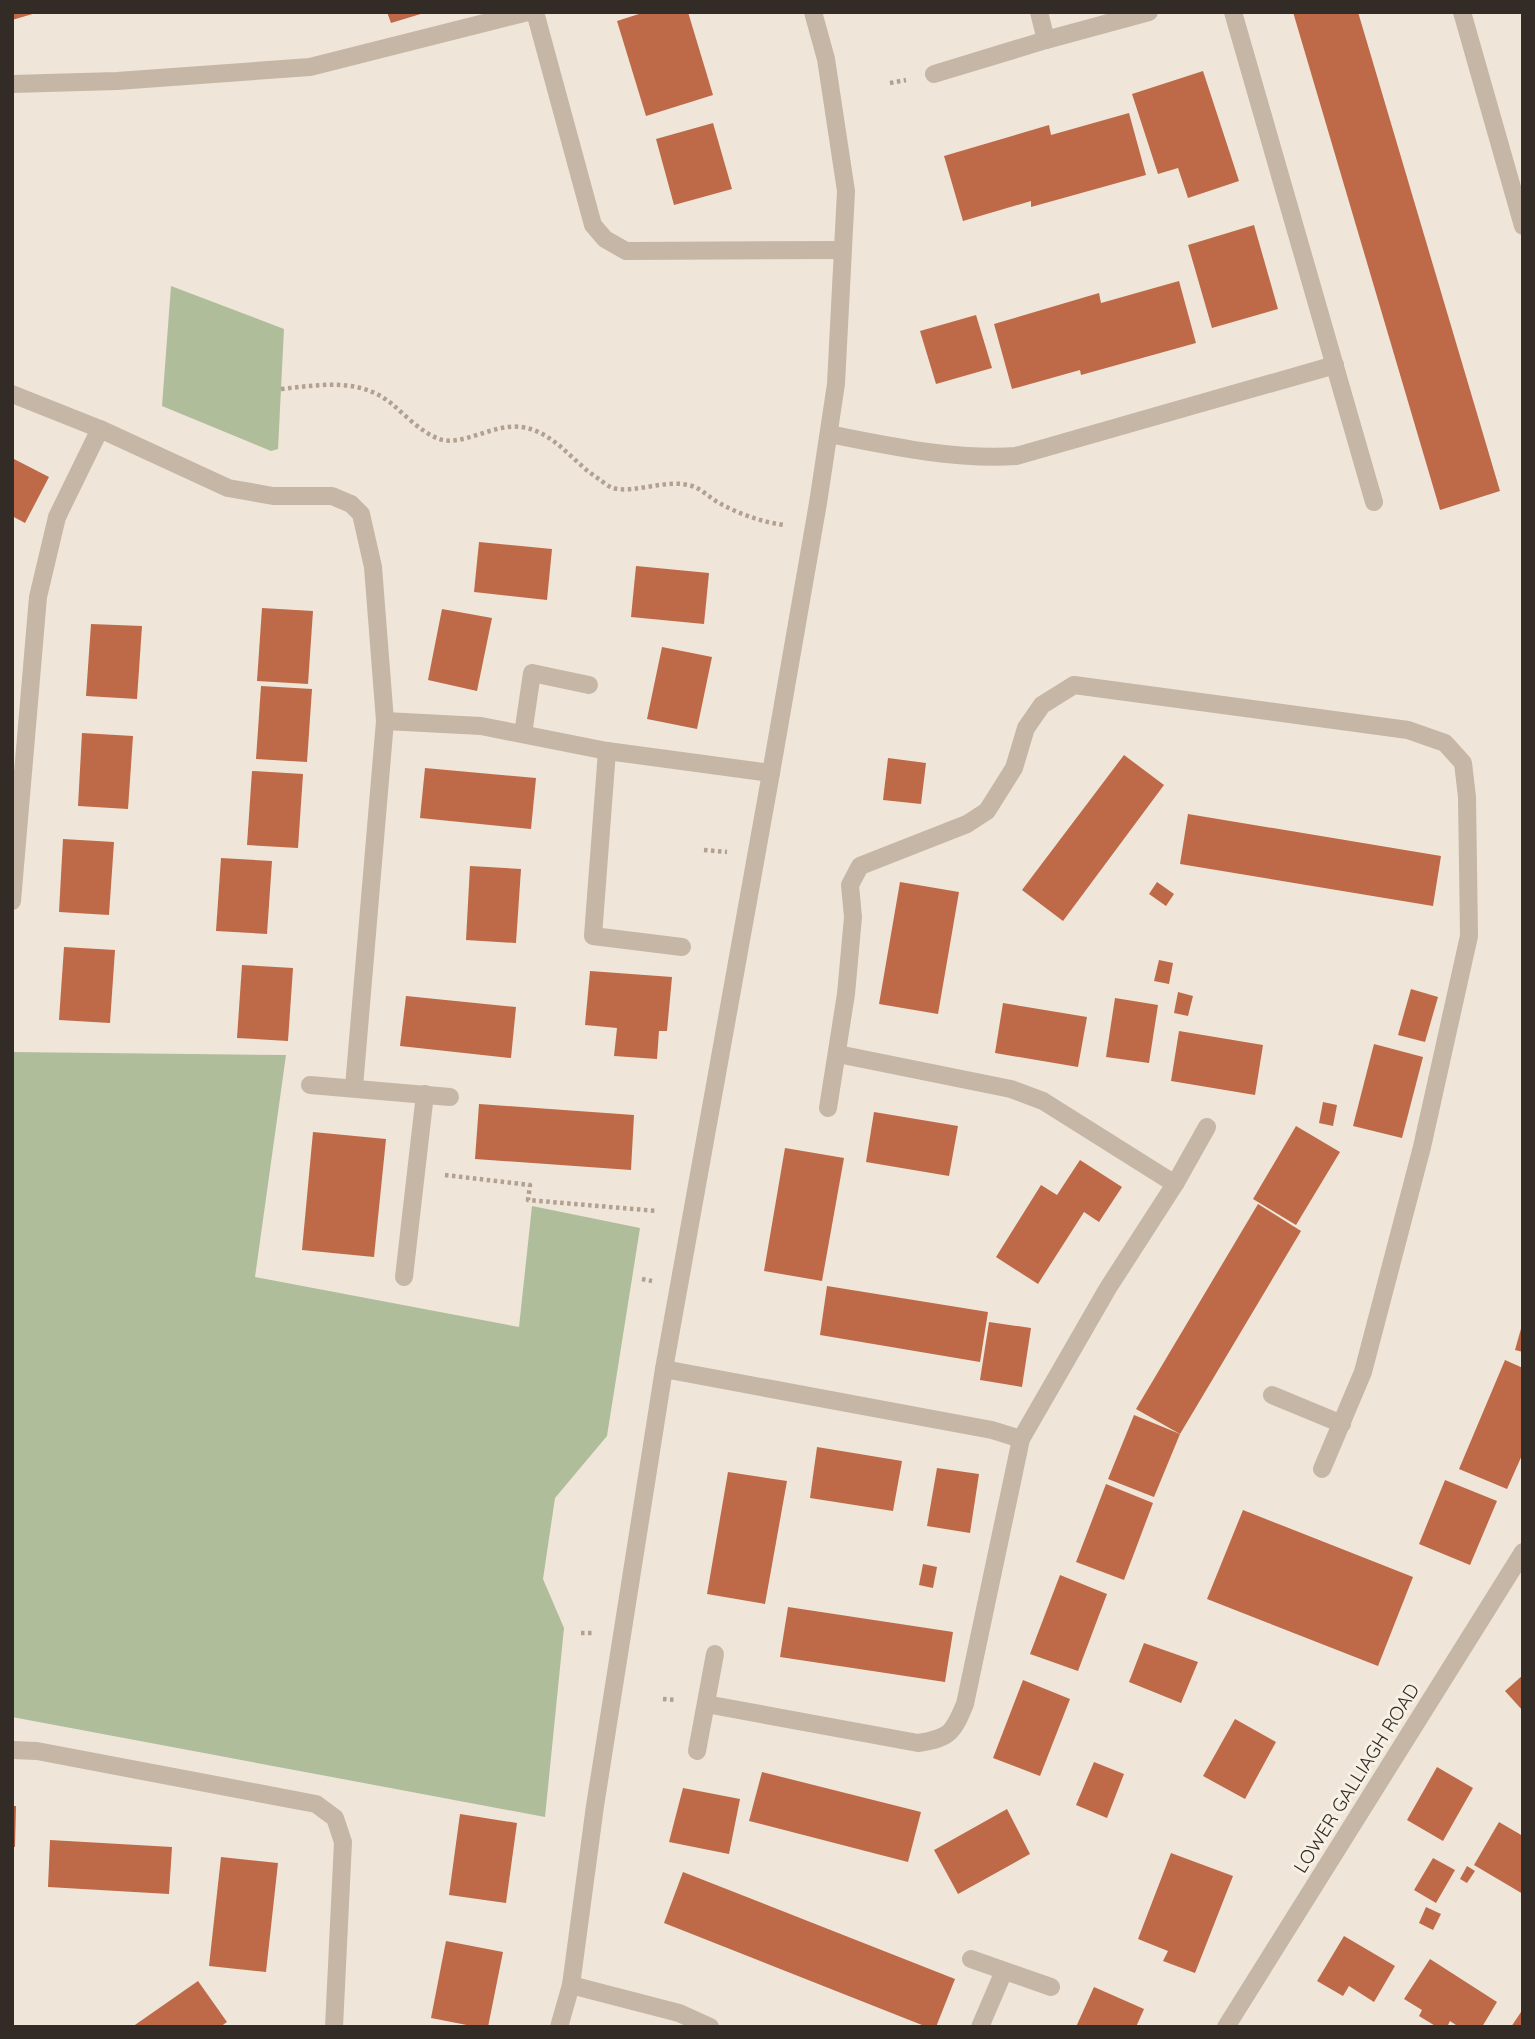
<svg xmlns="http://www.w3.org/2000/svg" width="1535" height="2039" viewBox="0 0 1535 2039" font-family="Quicksand,sans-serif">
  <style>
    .green { fill: #b0bd9a }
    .building { fill: #be6a48 }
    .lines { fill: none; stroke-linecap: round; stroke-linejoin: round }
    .path { stroke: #b2a090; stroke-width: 4.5; stroke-dasharray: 3.5 3.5; stroke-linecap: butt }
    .minor { stroke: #c6b6a6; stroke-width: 18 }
    .tertiary { stroke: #c6b6a6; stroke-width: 18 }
    .labels { text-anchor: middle; stroke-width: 6; stroke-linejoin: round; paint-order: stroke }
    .street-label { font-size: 19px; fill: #332b26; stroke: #f7f0e5 }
  </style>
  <rect width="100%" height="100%" fill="#efe6d9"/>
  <!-- green -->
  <g class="green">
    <polygon points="171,286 284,329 278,449 271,451 162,406"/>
    <polygon points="12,1052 286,1055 255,1277 519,1327 532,1206 640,1228 607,1436 555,1498 543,1579 564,1628 545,1817 12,1717"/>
  </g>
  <!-- building -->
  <g class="building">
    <polygon points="12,12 36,12 36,13 12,20"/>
    <polygon points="387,12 424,12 424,13 391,23"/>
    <polygon points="645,12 688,12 713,95 646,116 617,21"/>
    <polygon points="1293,12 1358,12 1500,491 1440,510"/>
    <polygon points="1203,71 1239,181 1188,198 1178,168 1158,174 1132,94"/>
    <polygon points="1129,113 1146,175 1031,207 1031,201 963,221 944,156 1049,125 1051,135"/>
    <polygon points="713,123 732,189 674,205 656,139"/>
    <polygon points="1254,225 1278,309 1212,328 1188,245"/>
    <polygon points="1179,281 1196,343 1081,375 1080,370 1012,389 994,324 1099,293 1101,303"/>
    <polygon points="976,315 992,368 936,384 920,331"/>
    <polygon points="12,458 49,477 25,523 12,516"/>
    <polygon points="479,542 552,549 547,600 474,592"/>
    <polygon points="636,566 709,573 704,624 631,617"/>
    <polygon points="262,608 313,611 308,684 257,681"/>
    <polygon points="442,609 492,618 477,691 428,680"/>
    <polygon points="91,624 142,626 137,699 86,696"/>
    <polygon points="662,647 712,657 697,729 647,719"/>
    <polygon points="261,686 312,689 307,762 256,759"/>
    <polygon points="82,733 133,736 128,809 78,806"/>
    <polygon points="1124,755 1164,785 1063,921 1022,890"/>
    <polygon points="888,758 926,763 921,804 883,800"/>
    <polygon points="425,768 536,778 531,829 420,818"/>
    <polygon points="252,771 303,774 298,848 247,845"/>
    <polygon points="1188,814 1441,856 1433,906 1180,864"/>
    <polygon points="63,839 114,842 109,915 59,912"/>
    <polygon points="221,858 272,861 267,934 216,931"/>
    <polygon points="470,866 521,869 516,943 466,940"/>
    <polygon points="900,882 959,892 938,1014 879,1004"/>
    <polygon points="1157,882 1174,894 1166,906 1149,894"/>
    <polygon points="64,947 115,950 110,1023 59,1020"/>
    <polygon points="1159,960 1173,963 1169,984 1154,981"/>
    <polygon points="242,965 293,968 288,1041 237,1038"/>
    <polygon points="590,971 672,977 667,1031 659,1031 657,1059 614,1056 617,1028 585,1025"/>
    <polygon points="1411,989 1438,997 1425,1042 1398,1035"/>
    <polygon points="1178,992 1193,996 1188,1016 1174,1013"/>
    <polygon points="406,996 516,1007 511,1058 400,1046"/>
    <polygon points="1115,998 1158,1005 1149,1063 1106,1057"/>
    <polygon points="1003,1003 1087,1017 1078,1067 995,1053"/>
    <polygon points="1179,1031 1263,1045 1255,1095 1171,1081"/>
    <polygon points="1374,1044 1423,1057 1402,1138 1353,1126"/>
    <polygon points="1323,1102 1337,1105 1333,1126 1319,1123"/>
    <polygon points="479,1104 634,1115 631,1170 475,1159"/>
    <polygon points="874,1112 958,1126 949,1176 866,1162"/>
    <polygon points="1296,1126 1340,1152 1296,1225 1253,1199"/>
    <polygon points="313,1132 386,1139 374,1257 302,1250"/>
    <polygon points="785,1148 844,1158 822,1281 764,1271"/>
    <polygon points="1080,1160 1122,1187 1099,1222 1084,1212 1038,1284 996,1257 1041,1185 1057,1195"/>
    <polygon points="1258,1204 1301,1231 1180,1434 1136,1409"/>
    <polygon points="827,1286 988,1312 980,1362 820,1335"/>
    <polygon points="989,1322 1031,1328 1022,1387 980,1380"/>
    <polygon points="1522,1325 1523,1325 1523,1352 1515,1350"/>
    <polygon points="1505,1360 1523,1368 1523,1453 1507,1489 1459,1469"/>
    <polygon points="1134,1415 1180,1434 1154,1497 1108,1479"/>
    <polygon points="817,1447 902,1461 893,1511 810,1498"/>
    <polygon points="937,1468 979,1474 970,1533 927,1526"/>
    <polygon points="728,1472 787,1481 765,1604 707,1594"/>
    <polygon points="1445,1480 1497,1501 1470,1565 1419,1544"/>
    <polygon points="1106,1484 1153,1503 1124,1580 1076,1562"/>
    <polygon points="1243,1510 1413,1577 1378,1666 1207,1599"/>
    <polygon points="923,1564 937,1567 933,1588 919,1585"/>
    <polygon points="1060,1575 1107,1594 1078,1671 1030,1654"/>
    <polygon points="788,1607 953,1632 945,1682 780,1657"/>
    <polygon points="1144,1643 1198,1662 1181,1703 1129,1682"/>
    <polygon points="1523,1675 1523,1711 1505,1691"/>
    <polygon points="1023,1680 1070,1699 1040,1776 993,1758"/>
    <polygon points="1235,1719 1276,1742 1245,1799 1203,1776"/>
    <polygon points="1094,1762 1124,1774 1107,1818 1076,1805"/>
    <polygon points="1437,1767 1473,1788 1443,1841 1407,1820"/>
    <polygon points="762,1772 921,1812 908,1862 749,1821"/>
    <polygon points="683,1788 740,1799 729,1854 669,1842"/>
    <polygon points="12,1806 16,1806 15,1847 12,1847"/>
    <polygon points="1007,1809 1030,1854 958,1894 934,1850"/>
    <polygon points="460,1814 517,1823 506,1903 449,1895"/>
    <polygon points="1499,1822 1523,1836 1523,1894 1474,1865"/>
    <polygon points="50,1840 172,1847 169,1894 48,1887"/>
    <polygon points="1171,1853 1233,1876 1195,1973 1163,1961 1168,1951 1138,1939"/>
    <polygon points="221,1857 278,1863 266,1972 209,1966"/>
    <polygon points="1433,1858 1455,1870 1436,1903 1414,1890"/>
    <polygon points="1467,1866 1475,1871 1467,1883 1460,1879"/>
    <polygon points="683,1872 955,1979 936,2027 927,2027 664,1923"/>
    <polygon points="1426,1907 1441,1914 1433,1930 1419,1923"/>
    <polygon points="1344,1936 1395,1966 1374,2002 1349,1986 1343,1996 1317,1981"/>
    <polygon points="446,1941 503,1952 488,2027 477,2027 431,2018"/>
    <polygon points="1430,1959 1497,2002 1482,2027 1459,2027 1450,2021 1447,2027 1437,2027 1419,2016 1422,2010 1404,1999"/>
    <polygon points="198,1981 227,2022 220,2027 132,2027"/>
    <polygon points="1094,1987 1144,2009 1136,2027 1076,2027"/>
    <polygon points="1523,2009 1523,2027 1511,2027"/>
  </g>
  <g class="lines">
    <!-- path -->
    <g class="path">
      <polyline points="890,83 906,80"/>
      <path d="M281 389C321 385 359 377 392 404 406 416 421 432 439 439 462 447 494 423 521 427 554 431 573 463 599 479 603 482 609 487 613 488 635 494 667 478 692 486 702 489 710 498 719 503 739 514 762 522 784 525"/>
      <polyline points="704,850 727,852"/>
      <polyline points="445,1175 530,1185 528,1200 657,1211"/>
      <polyline points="642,1279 652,1281"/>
      <polyline points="581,1633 594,1633"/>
      <polyline points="663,1699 676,1700"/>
    </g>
    <!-- minor -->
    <g class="minor">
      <polyline points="535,12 593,225 605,239 626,251 843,250"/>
      <polyline points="1039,12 1046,40"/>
      <polyline points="1233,12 1374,502"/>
      <polyline points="1462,12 1523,226"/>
      <polyline points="934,74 1046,40 1149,12"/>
      <polyline points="12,84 117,81 310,67 528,12"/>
      <polyline points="12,394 100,429 228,488 273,496 332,496 351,504 361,514 373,567 385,721 354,1087"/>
      <path d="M829 434C890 446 953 460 1016 456L1335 365"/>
      <polyline points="385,721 481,726 607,751 771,773"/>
      <polyline points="523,734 532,673 589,685"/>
      <polyline points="607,751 593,936 682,947"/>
      <polyline points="12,901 38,597 57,517 100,429"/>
      <polyline points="838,1054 1011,1089 1043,1101 1175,1184"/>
      <polyline points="310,1085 450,1097"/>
      <polyline points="828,1108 846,994 853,917 850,885 860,866 967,824 987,811 1014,768 1026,728 1042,705 1074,685 1408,730 1445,743 1463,763 1467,797 1469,936 1422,1147 1363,1372 1322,1469"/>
      <polyline points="404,1277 425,1094"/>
      <polyline points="664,1369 992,1430 1021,1439"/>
      <polyline points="1272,1395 1342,1424"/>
      <path d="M706 1704 918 1743C950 1738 953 1733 965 1704L1021 1439 1108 1288 1175 1184 1207 1127"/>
      <polyline points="12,1750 37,1751 316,1804 335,1818 343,1842 334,2027"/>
      <polyline points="697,1751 715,1654"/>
      <polyline points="971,1959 1051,1987"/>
      <polyline points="571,1985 679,2013 710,2027"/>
      <polyline points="980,2027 1004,1971"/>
      <polyline points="1226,2027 1523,1552"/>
    </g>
    <!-- tertiary -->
    <polyline class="tertiary" points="559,2027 571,1985 595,1806 664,1369 771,773 818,503 836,384 846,191 826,59 813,12"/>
  </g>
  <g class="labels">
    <!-- street labels -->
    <g class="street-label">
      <text transform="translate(1356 1778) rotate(-58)" y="7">LOWER GALLIAGH ROAD</text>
    </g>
  </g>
  <!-- border -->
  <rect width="1535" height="2039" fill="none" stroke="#332b26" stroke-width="28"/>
</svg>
